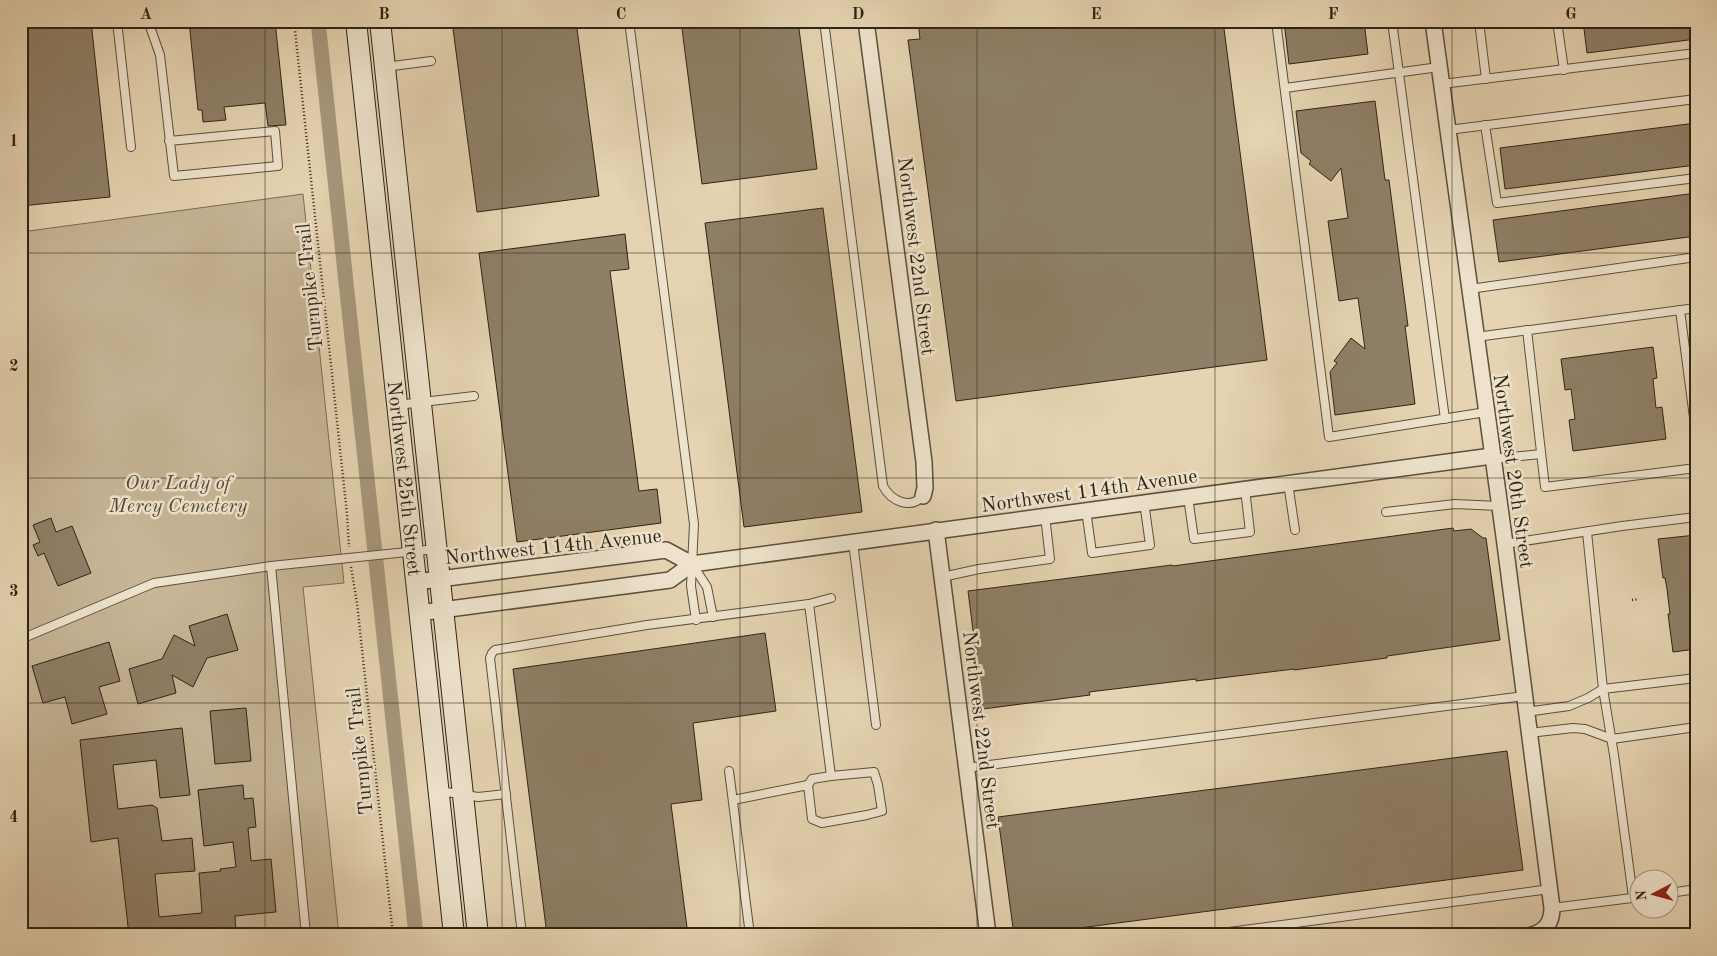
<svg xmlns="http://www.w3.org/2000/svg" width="1717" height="956" viewBox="0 0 1717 956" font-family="'Old Standard TT',serif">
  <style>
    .green { fill: #c6b596; stroke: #7a6c56 }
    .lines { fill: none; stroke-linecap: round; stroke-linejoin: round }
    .canal { stroke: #a7987c; stroke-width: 15 }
    .building { fill: #8e7f66; stroke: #2f2415 }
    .lane-casing { stroke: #5c503c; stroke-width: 10 }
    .street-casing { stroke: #5c503c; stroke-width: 18 }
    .secondary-casing { stroke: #2f2415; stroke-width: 22 }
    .path { stroke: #2f2415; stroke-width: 2.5; stroke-dasharray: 1 2.5; stroke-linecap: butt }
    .lane { stroke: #eee2cc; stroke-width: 8 }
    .street { stroke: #eee2cc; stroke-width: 15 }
    .secondary { stroke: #eee2cc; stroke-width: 20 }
    .grid { fill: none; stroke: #2f2415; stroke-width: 1; stroke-opacity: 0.55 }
    .labels { text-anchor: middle; stroke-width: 5; stroke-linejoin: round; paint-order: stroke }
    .street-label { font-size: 20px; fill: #2f2415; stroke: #eee2cc }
    .park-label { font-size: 20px; font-style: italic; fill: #554835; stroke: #eee2cc }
    .neatline { fill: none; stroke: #2f2415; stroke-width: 2 }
    .grid-label { font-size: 16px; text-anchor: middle; font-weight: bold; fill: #2f2415 }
  </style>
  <rect width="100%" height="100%" fill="#e5d3b1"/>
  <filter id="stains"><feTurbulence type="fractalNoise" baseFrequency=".004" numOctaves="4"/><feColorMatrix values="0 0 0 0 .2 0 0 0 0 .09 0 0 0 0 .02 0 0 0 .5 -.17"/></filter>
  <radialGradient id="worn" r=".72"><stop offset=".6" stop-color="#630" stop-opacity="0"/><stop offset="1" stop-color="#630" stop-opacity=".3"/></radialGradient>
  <!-- green -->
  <polygon class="green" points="303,194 344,583 303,587 339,935 21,935 21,232"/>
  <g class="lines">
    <!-- canal -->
    <polyline class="canal" points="318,21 416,935"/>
  </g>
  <!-- building -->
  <g class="building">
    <polygon points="21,21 91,21 110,197 21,206"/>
    <polygon points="189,21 275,21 286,125 268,126 265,103 224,107 226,120 203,122 202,110 198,110"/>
    <polygon points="452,21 576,21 599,196 477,212"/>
    <polygon points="681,21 798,21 817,169 702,184"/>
    <polygon points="918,21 1022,21 1023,25 1053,21 1223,21 1267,360 956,401 908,40 920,39"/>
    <polygon points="1284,21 1364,21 1368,54 1289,64"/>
    <polygon points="1583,21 1696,21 1696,39 1587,53"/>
    <polygon points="1375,101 1385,180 1389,180 1408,326 1405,326 1415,404 1335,415 1330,372 1337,363 1334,361 1351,338 1365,349 1358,298 1339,301 1328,221 1348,218 1341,168 1331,181 1309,164 1311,161 1301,153 1296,111"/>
    <polygon points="1696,123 1696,165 1505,189 1500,148"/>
    <polygon points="1696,193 1696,236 1499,262 1493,220"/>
    <polygon points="823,208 862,512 744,527 705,223"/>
    <polygon points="625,234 629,269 610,271 639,491 657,489 661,523 517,542 479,253"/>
    <polygon points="1653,347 1657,378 1653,379 1656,408 1662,407 1666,439 1573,451 1569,420 1575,419 1571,389 1565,390 1561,359"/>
    <polygon points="51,518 56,532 72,526 91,573 58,586 44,553 38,556 33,545 40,542 33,525"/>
    <polygon points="1453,528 1454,531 1471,529 1483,538 1486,538 1500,640 1387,656 1387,658 1294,670 1294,669 1196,681 1196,679 1089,692 1090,695 983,709 968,591 1172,565 1173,566"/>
    <polygon points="1696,535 1696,649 1673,652 1668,614 1670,614 1667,589 1665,578 1663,578 1658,539"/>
    <polygon points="227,614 238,650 207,658 193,687 172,675 176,693 138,704 129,669 162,659 174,635 195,646 189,626"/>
    <polygon points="765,633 776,711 693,723 702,800 671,804 688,935 547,935 513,669"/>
    <polygon points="109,642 120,681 99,687 107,714 72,724 65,697 43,703 32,666"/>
    <polygon points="246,708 251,761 215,764 210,711"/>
    <polygon points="182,728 190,795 160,798 156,760 113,765 118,809 152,805 157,808 162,841 192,838 195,871 155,874 159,917 202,913 199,873 221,871 220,869 236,867 233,842 204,846 198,790 243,785 244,799 253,798 256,827 248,828 251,861 271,859 276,912 235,916 236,935 129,935 118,838 91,842 80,740"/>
    <polygon points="1507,751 1523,870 1026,935 1014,935 998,817"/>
  </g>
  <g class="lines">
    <!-- lane casing -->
    <g class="lane-casing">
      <g id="lane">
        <polyline points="117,21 131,147"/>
        <polyline points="148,21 160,55 174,176 278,166 275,131 169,141"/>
        <polyline points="629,21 694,524 691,586 696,620"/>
        <path d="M824 21 883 486C891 501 910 510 923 496"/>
        <polyline points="1276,21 1329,437 1486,412"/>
        <polyline points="1392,21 1445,419"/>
        <polyline points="1479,21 1486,79"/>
        <polyline points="1557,21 1564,70"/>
        <polyline points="385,67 431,61"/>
        <polyline points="1442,84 1696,53"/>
        <polyline points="1285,88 1439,67"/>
        <polyline points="1485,125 1497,203 1696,178"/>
        <polyline points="1448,130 1696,99"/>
        <polyline points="1470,289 1696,257"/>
        <polyline points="1680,310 1696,433"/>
        <polyline points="1527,330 1545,487 1696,468"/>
        <polyline points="1476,337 1696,308"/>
        <polyline points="397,405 474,396"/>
        <polyline points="1492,459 1541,454"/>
        <polyline points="1288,483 1295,530"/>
        <polyline points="1188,497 1194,539 1250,532 1245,489"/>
        <polyline points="1086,510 1092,553 1150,545 1144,502"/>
        <polyline points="1386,512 1455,504 1499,506"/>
        <polyline points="1587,532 1603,689 1614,755 1633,897"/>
        <polyline points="853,542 876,725"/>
        <polyline points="1505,544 1622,526 1696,517"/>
        <polyline points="692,564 707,587 713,617"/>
        <polyline points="271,566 306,935"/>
        <polyline points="942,577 979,569 1050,559 1045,516"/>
        <polyline points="21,639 154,583 271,566 436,549"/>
        <polyline points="1526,712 1569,706 1588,698 1603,689 1696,678"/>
        <polyline points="1529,733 1573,728 1585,729 1612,739 1696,727"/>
        <polyline points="966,768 1524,696"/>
        <polyline points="729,771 750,935"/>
        <polyline points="808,785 812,779 831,776"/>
        <polyline points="440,791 478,797 506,794"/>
        <polyline points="733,800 808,785 812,819 822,823 867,815 882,811 878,785 874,772 831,776 809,604"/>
        <polyline points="1670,893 1696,889"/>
        <polyline points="1552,908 1640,897"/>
        <polyline points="522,935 490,658 492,653 495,650 647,625 809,604 831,598"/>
        <polyline points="1206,935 1550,889"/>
      </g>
    </g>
    <!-- street casing -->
    <g class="street-casing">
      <g id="street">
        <polyline points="866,21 924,462 925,488 923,496"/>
        <path d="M1433 21 1505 544 1552 908C1552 922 1546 931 1532 935"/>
        <polyline points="936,530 988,935"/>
        <polyline points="416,582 666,550 692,564"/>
        <polyline points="419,613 670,580 692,564 1492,456"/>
      </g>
    </g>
    <!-- secondary casing -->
    <g class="secondary-casing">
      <g id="secondary">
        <path id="s1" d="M356 21 454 935"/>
        <polyline points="380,21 478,935"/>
      </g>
    </g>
    <!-- path -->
    <g class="path">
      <polyline points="294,21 347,514 349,547"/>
      <polyline points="351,567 357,603 393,935"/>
      <polyline points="1632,600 1639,599"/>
    </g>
    <!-- lane -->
    <use href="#lane" class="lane"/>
    <!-- street -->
    <use href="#street" class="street"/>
    <!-- secondary -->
    <use href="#secondary" class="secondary"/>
  </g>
  <!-- grid -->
  <path class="grid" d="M265 21V935M502 21V935M740 21V935M977 21V935M1215 21V935M1452 21V935M21 253H1696M21 478H1696M21 703H1696"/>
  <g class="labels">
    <!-- street labels -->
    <g class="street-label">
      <text transform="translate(917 256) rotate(83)" y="7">Northwest 22nd Street</text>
      <text transform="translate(309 287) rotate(-96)" y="7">Turnpike Trail</text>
      <text transform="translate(1514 471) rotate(82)" y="7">Northwest 20th Street</text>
      <text dy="7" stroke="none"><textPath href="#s1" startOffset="460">Northwest 25th Street</textPath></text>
      <text transform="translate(1089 490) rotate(-8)" y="7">Northwest 114th Avenue</text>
      <text transform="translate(553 546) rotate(-6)" y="7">Northwest 114th Avenue</text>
      <text transform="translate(982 730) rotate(83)" y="7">Northwest 22nd Street</text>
      <text transform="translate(359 751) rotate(-96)" y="7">Turnpike Trail</text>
    </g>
    <!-- park labels -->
    <g class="park-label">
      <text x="178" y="489">Our Lady of<tspan x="178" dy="23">Mercy Cemetery</tspan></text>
    </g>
  </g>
  <!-- margin -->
  <rect width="1717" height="956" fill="none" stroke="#e5d3b1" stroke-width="55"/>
  <!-- north arrow -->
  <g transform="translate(1654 894) rotate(264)"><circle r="24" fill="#eee2cc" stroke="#a29683"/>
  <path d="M0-4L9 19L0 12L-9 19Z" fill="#8f2418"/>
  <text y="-8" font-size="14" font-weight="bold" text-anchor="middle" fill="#2f2415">N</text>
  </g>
  <rect x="28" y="28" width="1662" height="900" class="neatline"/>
  <g class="grid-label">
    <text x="146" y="19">A</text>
    <text x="384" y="19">B</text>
    <text x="621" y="19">C</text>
    <text x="858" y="19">D</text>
    <text x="1096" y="19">E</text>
    <text x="1333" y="19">F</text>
    <text x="1571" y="19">G</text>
    <text x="14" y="146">1</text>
    <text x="14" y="371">2</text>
    <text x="14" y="596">3</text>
    <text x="14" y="822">4</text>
  </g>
  <rect width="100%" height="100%" filter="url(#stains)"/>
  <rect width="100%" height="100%" fill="url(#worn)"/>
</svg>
